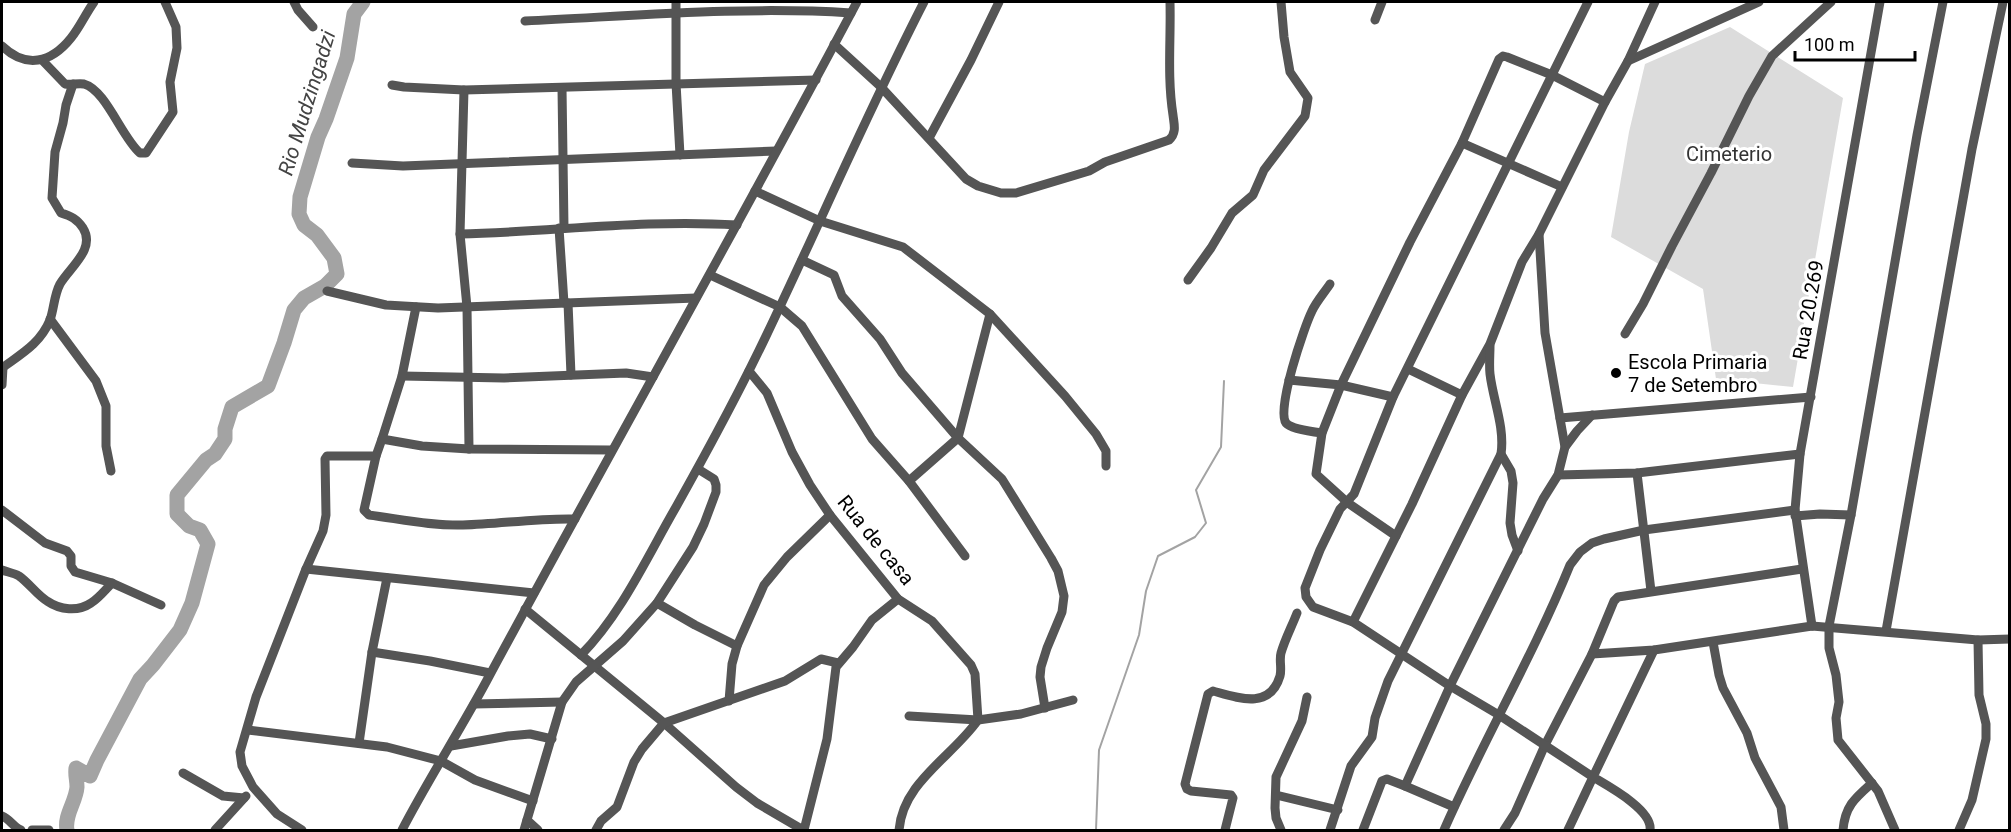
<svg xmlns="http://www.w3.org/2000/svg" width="2011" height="832" viewBox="0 0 2011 832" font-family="Roboto,sans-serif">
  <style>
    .green { fill: #dcdcdc }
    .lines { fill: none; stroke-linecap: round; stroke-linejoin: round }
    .stream { stroke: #a3a3a3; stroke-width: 2 }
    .river { stroke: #a3a3a3; stroke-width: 15 }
    .minor { stroke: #555; stroke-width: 9 }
    .poi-dot { fill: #000; stroke: #fff; stroke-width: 2 }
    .labels { text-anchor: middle; stroke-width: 6; stroke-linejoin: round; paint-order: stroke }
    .park-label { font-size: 20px; fill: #333; stroke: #fff }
    .street-label { font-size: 20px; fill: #000; stroke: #fff }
    .poi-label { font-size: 20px; fill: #000; stroke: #fff; text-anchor: start }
    .water-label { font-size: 21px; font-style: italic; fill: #444; stroke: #fff }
  </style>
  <rect width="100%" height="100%" fill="#fff"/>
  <!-- green -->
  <polygon class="green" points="1730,27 1843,98 1793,387 1716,379 1703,289 1611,237 1629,132 1645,64"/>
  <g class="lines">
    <!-- stream -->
    <polyline class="stream" points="1096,830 1099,750 1139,635 1146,591 1158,556 1195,537 1206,523 1196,490 1221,447 1224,381"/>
    <!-- river -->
    <path class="river" d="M67 830C64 815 76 802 77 787 77 780 75 775 76 768L90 776 97 760 140 679 153 665 180 630 192 603 208 544 200 530 189 526 177 514V495L206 460 215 454 225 439V429L232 407 268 386 284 343 294 310 304 298 325 286 337 274 334 258 317 235 304 225 299 214 300 197 318 137 326 119 347 58 354 14 363 2"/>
    <!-- minor -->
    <g class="minor">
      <polyline points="294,2 298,10 313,27"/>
      <polyline points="676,2 676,83 680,155"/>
      <polyline points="1375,20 1382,2"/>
      <path d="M525 21C633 16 743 6 851 13"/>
      <path d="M834 44 881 87 966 179 978 186 1001 193H1016L1089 171 1105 162 1169 140C1177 133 1174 124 1173 115 1167 77 1171 39 1170 2"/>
      <path d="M2 46C26 69 51 63 71 38 80 27 86 13 94 2"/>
      <path d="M42 60 65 84C71 85 78 83 84 84 106 90 122 138 140 153H146L173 112 170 82 177 48 176 27 165 2"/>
      <polyline points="1628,61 1759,2"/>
      <polyline points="392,85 404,87 464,90 816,80"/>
      <polyline points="562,88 564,228"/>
      <polyline points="464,90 460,234 467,307 469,449"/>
      <polyline points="929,138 971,60 999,2"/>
      <polyline points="1462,143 1562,187"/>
      <polyline points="352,163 403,166 776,151"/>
      <polyline points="755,191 820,221 903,247 990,314 1065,396 1096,434 1106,451 1106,466"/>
      <polyline points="559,228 564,303"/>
      <path d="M460 234C552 232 644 219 737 225"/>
      <polyline points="802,260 834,275 842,296 880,339 902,373 958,438 1002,479 1051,558 1058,571 1064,596 1062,612 1047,648 1041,667 1040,677 1045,708"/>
      <polyline points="710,275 780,307 802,326 872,439 909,481 965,556"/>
      <polyline points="1188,280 1211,248 1232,213 1253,195 1264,170 1305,116 1308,98 1290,72 1284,37 1281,2"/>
      <polyline points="327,291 386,305 438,308 696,298"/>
      <polyline points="568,303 571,375"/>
      <polyline points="50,319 96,381 106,406 106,446 111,471"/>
      <polyline points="1625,334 1643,304 1672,246 1711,173 1749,96 1772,56 1831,2"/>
      <path d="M2 368C21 354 40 344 50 320 54 309 54 295 60 284 70 267 96 249 83 228 77 219 71 216 61 213L52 198 55 152 63 123 66 105 73 84"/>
      <polyline points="1408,369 1462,395"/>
      <path d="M749 371 767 393 792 452 810 485 830 515 898 599 932 621 971 665 975 674 978 720C952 757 903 782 899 830"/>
      <polyline points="402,376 504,378 626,373 653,377"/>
      <polyline points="1289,380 1341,385 1393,397"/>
      <polyline points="2,385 3,367"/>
      <polyline points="1560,418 1811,397"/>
      <path d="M1322 433C1314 432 1291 429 1286 423 1276 410 1304 327 1312 311 1316 302 1324 293 1330 284"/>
      <polyline points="382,439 402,376 416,307"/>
      <polyline points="1565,447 1577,431 1592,415"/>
      <polyline points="1501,454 1511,471 1513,483 1510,523 1512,535 1518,551"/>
      <path d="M376 456 364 510 369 515C400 519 432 526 463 525 500 524 537 518 575 519"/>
      <polyline points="1637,473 1651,591"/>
      <polyline points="1558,475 1637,473 1800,454"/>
      <polyline points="909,481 958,438 990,314"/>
      <polyline points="2,510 45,543 67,551 71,556 71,566 75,572 112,583 161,605"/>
      <polyline points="1795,516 1820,514 1851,515"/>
      <polyline points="1396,536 1348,503 1316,474 1322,433 1341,385 1410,242 1462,143 1499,59 1503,56 1507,57 1552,75 1605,102"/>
      <polyline points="306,569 534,593"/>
      <path d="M2 570C7 572 14 573 19 576 29 583 37 595 47 601 60 610 78 612 91 603 99 598 105 590 112 583"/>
      <polyline points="657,603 695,625 737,646"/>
      <polyline points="525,609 664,723 736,787 757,803 803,830"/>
      <polyline points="1353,622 1412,504 1462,395 1490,344 1522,262 1539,234 1605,102 1628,61 1655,2"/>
      <polyline points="1812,626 1795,510 1800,454 1880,2"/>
      <polyline points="1886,631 1972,149 2003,2"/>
      <polyline points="1713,642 1719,675 1723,688 1747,733 1755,758 1781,807 1784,830"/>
      <polyline points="372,652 430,661 490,673"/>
      <polyline points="1592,654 1654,650 1812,626 1978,640 2010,639"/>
      <path d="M581 655C622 613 647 557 676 507 708 450 739 393 767 334 820 223 868 111 924 2"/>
      <polyline points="729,701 732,664 737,646 764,585 787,557 830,515"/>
      <polyline points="474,704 562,702"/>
      <polyline points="909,716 978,720 1021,714 1073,700"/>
      <polyline points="248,730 387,747 441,761 475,780 533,801"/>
      <polyline points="359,743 372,652 387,578"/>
      <polyline points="451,746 508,736 530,734 552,739"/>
      <polyline points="183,773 223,796 244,798"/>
      <polyline points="1405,786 1454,807"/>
      <polyline points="1276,795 1338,810"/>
      <path d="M2 816C10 819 13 827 21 830"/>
      <polyline points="527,820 538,830"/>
      <polyline points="32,830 49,830"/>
      <polyline points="215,830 246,796"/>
      <polyline points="302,830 277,814 253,787 242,766 240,752 256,697 306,569 323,531 326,515 325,459 327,456 376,456 382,439 422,446 469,449 611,450"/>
      <path d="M402 830C428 780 459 732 486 682 609 454 736 230 857 2"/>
      <polyline points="524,830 562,702 576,682 623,641 657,603 693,547 704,524 716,492 716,485 714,479 698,469"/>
      <polyline points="596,830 601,821 617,807 634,762 642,749 664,723 785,681 821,659 838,663"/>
      <polyline points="804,830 827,739 836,667 853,647 872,620 898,599"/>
      <path d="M1225 830 1233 798 1231 795 1191 791 1187 789 1185 784 1208 694 1213 691C1238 698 1270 710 1280 676 1282 668 1279 660 1281 653 1285 639 1292 626 1297 613"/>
      <polyline points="1281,830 1276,818 1275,808 1276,777 1302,721 1307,697"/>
      <path d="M1330 830 1351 766 1372 737 1375 718 1388 681 1501 454C1505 427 1493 400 1490 374 1489 365 1490 355 1490 346"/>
      <polyline points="1363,830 1382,781 1387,779 1405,786 1450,686 1543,499 1558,475 1565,447 1545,333 1539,234"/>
      <path d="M1444 830C1483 741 1533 656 1570 565L1580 552 1592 543 1604 539 1644 530 1795 510"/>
      <polyline points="1504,830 1515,813 1545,745 1592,654 1614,601 1618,597 1802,569"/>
      <polyline points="1568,830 1593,777 1499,715 1450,686 1353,622 1313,607 1306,597 1305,588 1320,550 1340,509 1354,494 1393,397 1588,2"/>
      <path d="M1650 830C1653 810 1608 786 1593 777L1654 650"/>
      <path d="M1843 830C1845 806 1855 798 1872 783"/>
      <polyline points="1895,830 1878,791 1838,740 1836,718 1839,702 1836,675 1829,648 1829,626 1851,515 1917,135 1943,2"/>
      <polyline points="1959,830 1972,800 1986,739 1986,724 1979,695 1978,640"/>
    </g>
  </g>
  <!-- markers -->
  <circle class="poi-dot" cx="1616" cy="373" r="6"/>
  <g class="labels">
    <!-- park labels -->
    <g class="park-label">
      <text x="1729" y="161">Cimeterio</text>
    </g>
    <!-- street labels -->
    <g class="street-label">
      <text transform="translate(1808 310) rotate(-80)" y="7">Rua 20.269</text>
      <text transform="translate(876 540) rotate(51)" y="7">Rua de casa</text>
    </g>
    <!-- poi labels -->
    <g class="poi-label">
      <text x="1628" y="369">Escola Primaria<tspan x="1628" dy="23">7 de Setembro</tspan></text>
    </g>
    <!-- water labels -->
    <g class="water-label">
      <text transform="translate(307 103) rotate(-73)" y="7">Rio Mudzingadzi</text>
    </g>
  </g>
  <!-- border -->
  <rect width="2011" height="832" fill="none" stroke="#000000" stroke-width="6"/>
  <!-- scale -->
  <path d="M1795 51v9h120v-9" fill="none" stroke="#000000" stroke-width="3"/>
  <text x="1804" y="51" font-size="18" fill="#000000" stroke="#ffffff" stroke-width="4.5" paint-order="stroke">100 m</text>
</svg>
